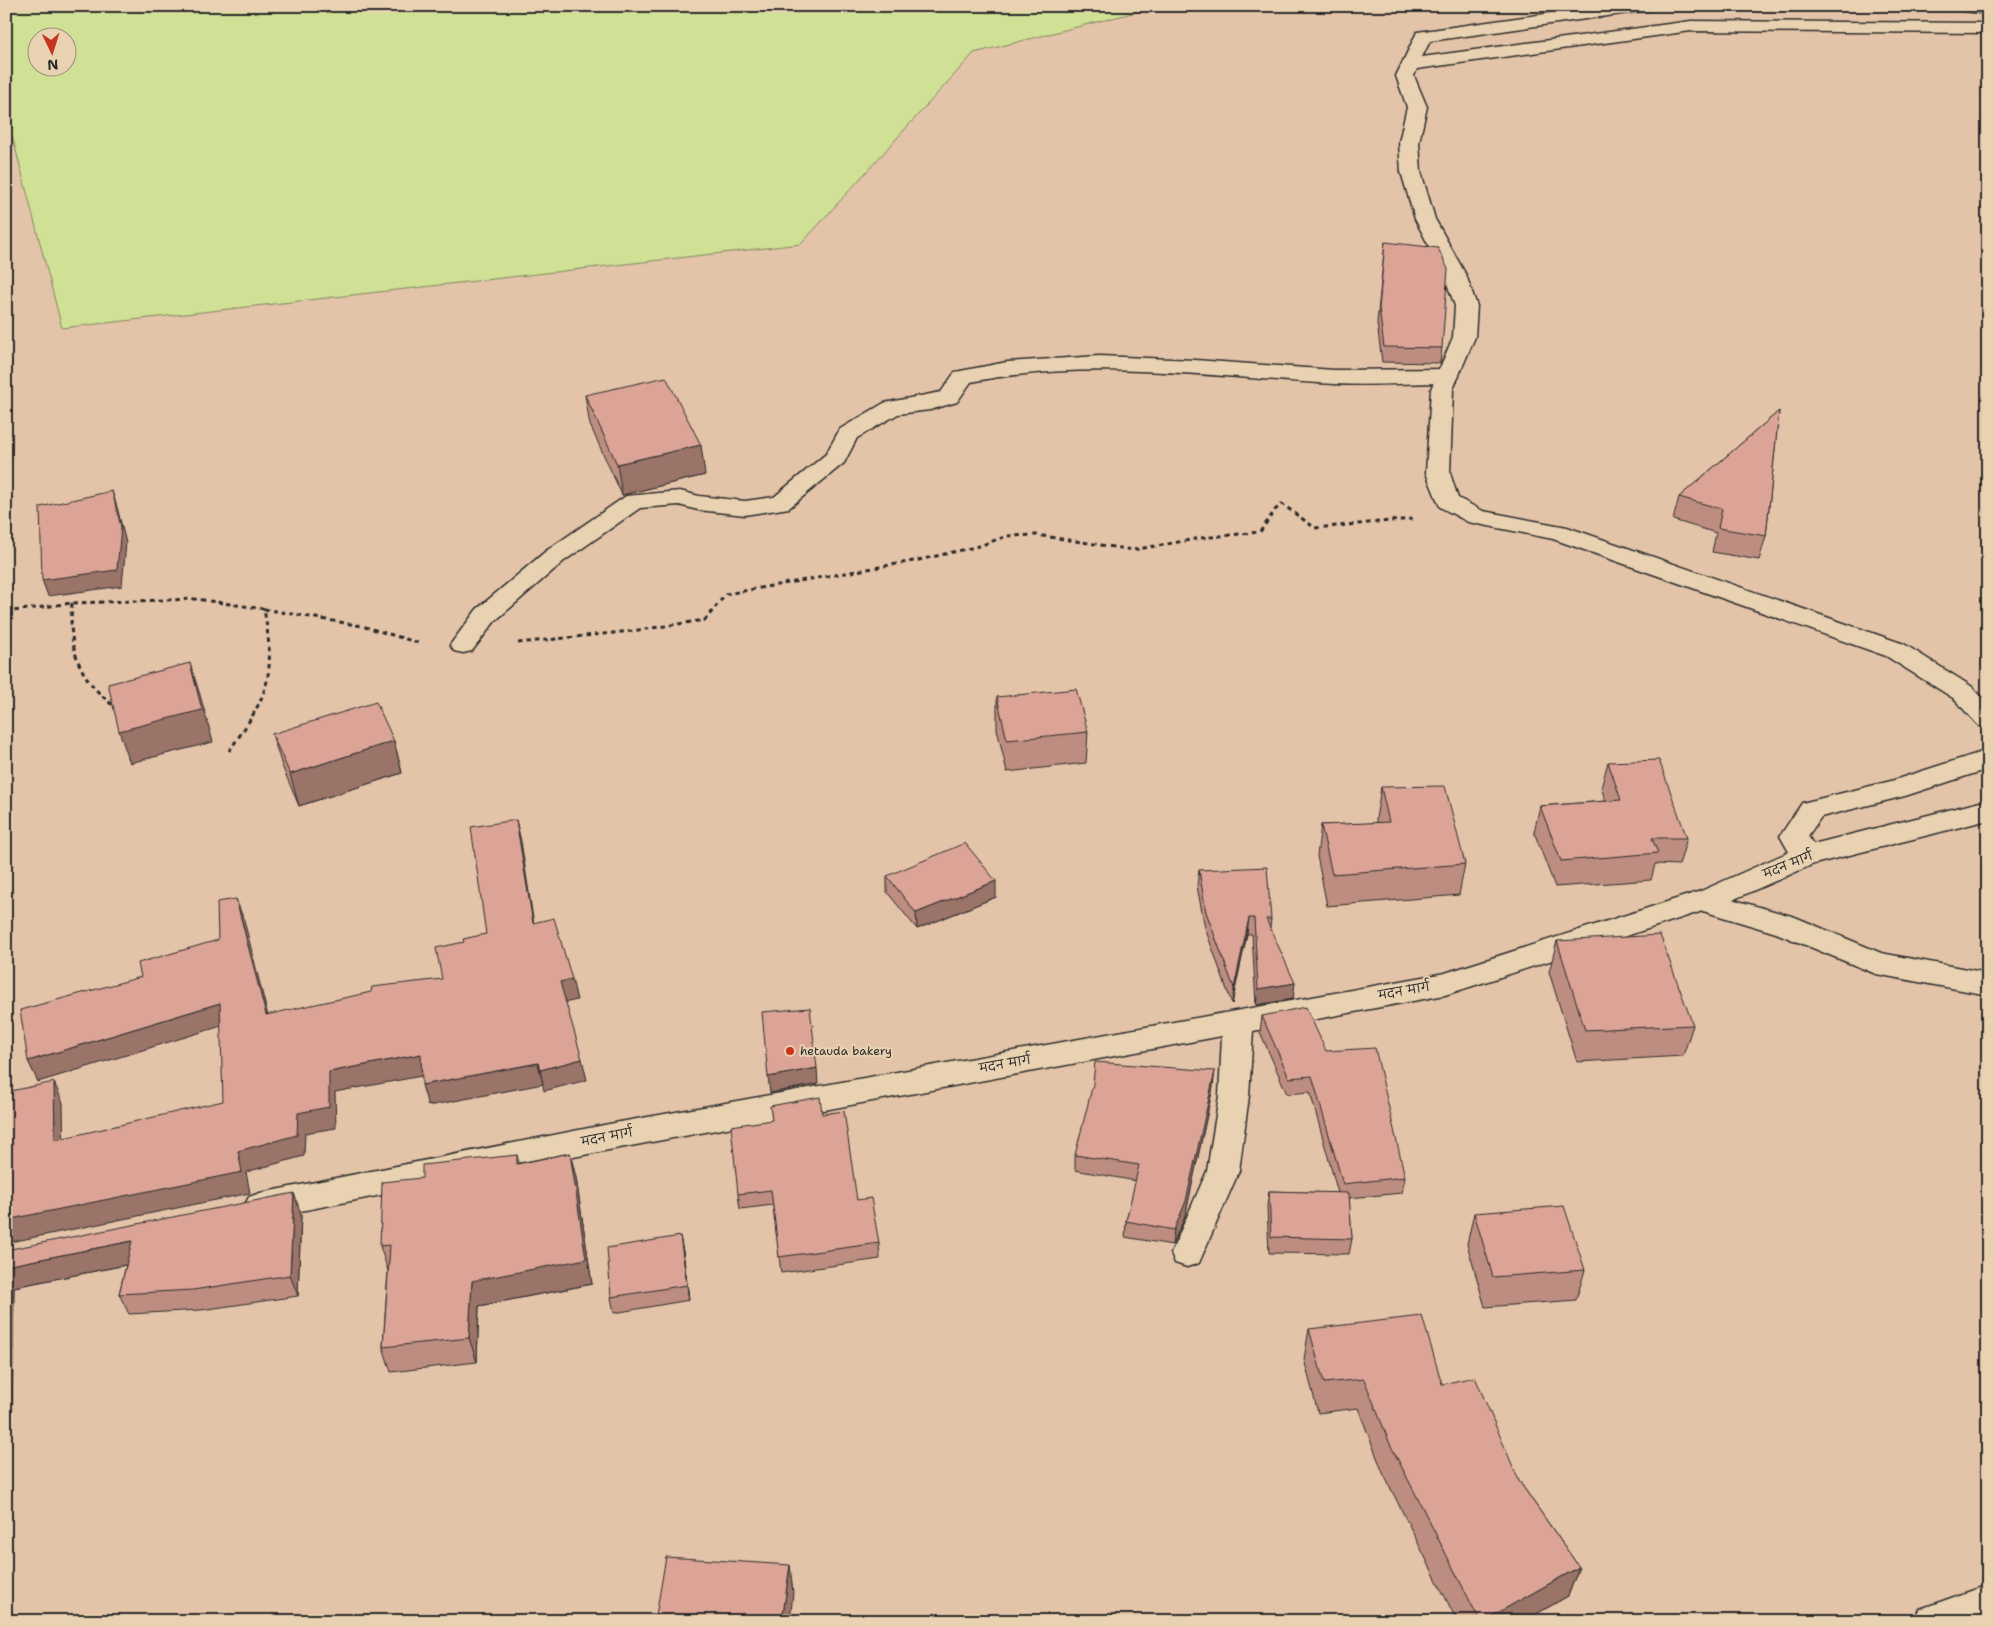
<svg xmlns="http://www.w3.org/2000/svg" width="1994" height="1627" viewBox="0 0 1994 1627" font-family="'Shantell Sans','Playpen Sans Deva',sans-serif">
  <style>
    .green { fill: #d0e094; stroke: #7e8660; fill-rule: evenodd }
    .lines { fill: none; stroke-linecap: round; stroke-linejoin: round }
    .lane-casing { stroke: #2b2b2b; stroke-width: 3 }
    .street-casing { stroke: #2b2b2b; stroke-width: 3 }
    .path { stroke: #2b2b2b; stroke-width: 3; stroke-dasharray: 4.5 4; stroke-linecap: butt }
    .lane { fill: #e8d2b1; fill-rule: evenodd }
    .street { fill: #e8d2b1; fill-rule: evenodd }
    .wall { fill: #bd8d81; stroke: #2b2b2b }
    .shaded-wall { fill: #9a7369; stroke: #2b2b2b }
    .building { fill: #dca496; stroke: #2b2b2b }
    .poi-dot { fill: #c8321e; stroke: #e8d2b1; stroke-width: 2 }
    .labels { text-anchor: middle; stroke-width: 4; stroke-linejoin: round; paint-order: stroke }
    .street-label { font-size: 12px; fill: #2b2b2b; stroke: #e8d2b1 }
    .poi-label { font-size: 12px; fill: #2b2b2b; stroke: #e8d2b1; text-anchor: start }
  </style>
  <rect width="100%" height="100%" fill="#e4c4a9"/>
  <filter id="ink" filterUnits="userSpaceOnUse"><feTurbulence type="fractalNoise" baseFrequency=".02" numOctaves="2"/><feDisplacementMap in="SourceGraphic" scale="10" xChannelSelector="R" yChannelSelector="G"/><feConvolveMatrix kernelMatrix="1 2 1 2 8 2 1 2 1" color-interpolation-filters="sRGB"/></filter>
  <g filter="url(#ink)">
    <!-- green -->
    <path class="green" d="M6 6H1160L974 53 801 244 62 328 11 131 6 129ZM38 38H68V68H38Z"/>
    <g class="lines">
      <!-- lane casing -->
      <g class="lane-casing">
        <g id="lane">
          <path d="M1099 356 1195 360 1334 370 1448 369 1456 371 1459 376 1456 381 1448 383C1410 383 1372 386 1334 384 1212 377 1092 358 971 382L957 402 930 410 898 414 857 438 844 463 789 508 745 515 698 510 679 505 640 508 564 561 495 621 472 651 463 653 454 651 450 645 477 609 546 551 626 496 680 491 699 496 745 501 774 497 826 454 840 429 884 403 941 392 955 372 1007 362Z"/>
          <polygon points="1703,891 1795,917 1881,953 1988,973 1988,995 1876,974 1776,933 1693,908 1689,901 1693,894"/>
        </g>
      </g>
      <!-- street casing -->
      <g class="street-casing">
        <g id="street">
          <polygon points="1602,6 1652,6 1649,10 1643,11 1430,41 1422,57 1691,21 1988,23 1988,33 1691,31 1417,69 1414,76 1427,107 1419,142 1421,172 1435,219 1466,275 1477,306 1475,337 1453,389 1450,473 1458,498 1483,511 1567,527 1904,644 1971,686 1988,703 1988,729 1979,726 1953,698 1886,656 1553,539 1468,522 1440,507 1426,473 1431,389 1453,337 1455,306 1444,275 1415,219 1401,172 1399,142 1407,107 1396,76 1417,32"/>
          <polygon points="1954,6 1988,6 1988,14 1957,10"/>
          <polygon points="1988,750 1988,769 1905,796 1821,817 1808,836 1813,844 1988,800 1988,820 1814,864 1721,905 1445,995 1253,1031 1249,1096 1239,1171 1199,1263 1187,1267 1175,1263 1171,1253 1207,1171 1219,1096 1222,1036 609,1150 260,1219 249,1215 244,1206 249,1197 260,1193 609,1124 1445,973 1701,891 1789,852 1780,836 1802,803 1891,781"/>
          <polygon points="1988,1585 1988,1620 1915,1621 1920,1609"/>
        </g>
      </g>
      <!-- path -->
      <g class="path">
        <path d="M72 603C68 649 78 678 115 707"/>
        <polyline points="264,609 362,626 419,643"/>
        <path d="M6 612 72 603 196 599 264 609C276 679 269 694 229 751"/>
        <polyline points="518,643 632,631 705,620 726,594 919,560 979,546 1007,536 1037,535 1133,550 1201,538 1260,532 1275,510 1282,504 1315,528 1412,519"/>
      </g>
      <!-- lane -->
      <use href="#lane" class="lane"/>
      <!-- street -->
      <use href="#street" class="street"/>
    </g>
    <!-- wall -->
    <g class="wall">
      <polygon points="1385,242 1442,348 1440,363 1382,362 1377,323"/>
      <polygon points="585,395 705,475 622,495 590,425"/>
      <polygon points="1779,411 1766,536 1759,560 1712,552 1716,533 1673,520 1679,497"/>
      <polygon points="997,697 1088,732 1086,763 1007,772 997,729"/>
      <polygon points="272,734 394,741 402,773 299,806 282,766"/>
      <polygon points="1608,762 1687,838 1679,865 1655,864 1651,880 1555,887 1534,832 1540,806 1606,801 1601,788"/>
      <polygon points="1381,787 1465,864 1459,895 1327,906 1317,856 1321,825 1377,823 1376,819"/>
      <polygon points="1199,870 1271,919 1270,928 1293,999 1256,1005 1252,934 1247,934 1232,1004 1205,928 1197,886"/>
      <polygon points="887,876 996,897 917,929 887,892"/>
      <polygon points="1557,941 1693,1025 1683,1056 1577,1062 1549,972"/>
      <polygon points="1262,1016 1326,1051 1405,1177 1402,1193 1349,1198 1352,1239 1349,1254 1269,1253 1267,1206 1269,1191 1338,1193 1310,1092 1287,1094 1260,1032"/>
      <polygon points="1213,1087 1185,1217 1172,1245 1125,1237 1126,1221 1136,1181 1075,1170 1075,1155"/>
      <polygon points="822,1114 857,1200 879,1243 880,1259 781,1273 773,1205 740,1209 738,1194"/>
      <polygon points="570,1153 576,1178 592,1284 479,1306 477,1362 391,1372 383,1347 388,1271 380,1246 422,1178 517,1155 519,1163"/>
      <polygon points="1474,1213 1585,1270 1576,1300 1485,1307 1467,1244"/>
      <polygon points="301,1214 298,1296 201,1310 129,1314 119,1294 126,1265 14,1287 12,1411 6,1412 6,1250"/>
      <polygon points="683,1251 689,1300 614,1313 611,1297"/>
      <polygon points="1309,1329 1442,1384 1519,1481 1579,1567 1568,1596 1524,1621 1457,1621 1383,1473 1358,1408 1318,1413 1304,1359"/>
    </g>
    <!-- shaded-wall -->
    <g class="shaded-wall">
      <polygon points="701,445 705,475 622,495 617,464"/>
      <polygon points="112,491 117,507 126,543 122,586 48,596 42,580"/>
      <polygon points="190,663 200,695 213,742 130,763 119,731"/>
      <polygon points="394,741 402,773 299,806 290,774"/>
      <polygon points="516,820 521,841 537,944 533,923"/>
      <polygon points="996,881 996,897 917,929 916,913"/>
      <polygon points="236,899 244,920 273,1036 266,1015"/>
      <polygon points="1249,918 1247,934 1232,1004 1234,988"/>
      <polygon points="572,979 577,1000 564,1003 560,982"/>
      <polygon points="1295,983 1293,999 1256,1005 1258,989"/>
      <polygon points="220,1003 228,1024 38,1082 28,1061"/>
      <polygon points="421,1054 427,1075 335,1092 336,1128 305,1133 304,1156 246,1172 250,1193 6,1243 6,1220 238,1151 298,1113 329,1072"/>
      <polygon points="582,1059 587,1080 544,1091 540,1070"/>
      <polygon points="538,1063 543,1084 428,1106 422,1085"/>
      <polygon points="817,1068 818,1084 770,1093 768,1077"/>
      <polygon points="1215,1071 1213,1087 1185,1217 1172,1245 1174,1230"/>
      <polygon points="54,1082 63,1103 64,1161 55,1140"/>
      <polygon points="570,1153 576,1178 592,1284 479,1306 477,1362 469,1338 472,1281"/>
      <polygon points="294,1193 301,1214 298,1296 290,1275"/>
      <polygon points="680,1236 683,1251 689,1300 687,1285"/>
      <polygon points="132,1241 141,1262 14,1287 12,1411 6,1412 6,1266"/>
      <polygon points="790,1565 793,1593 790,1621 782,1621"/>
      <polygon points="1579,1567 1568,1596 1524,1621 1483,1621"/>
    </g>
    <!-- building -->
    <g class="building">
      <polygon points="1385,242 1438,248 1448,269 1442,348 1384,347 1379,308"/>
      <polygon points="666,377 701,445 617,464 585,395"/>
      <polygon points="1779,411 1766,536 1718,528 1722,509 1679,497"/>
      <polygon points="112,491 121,527 117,570 42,580 40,507"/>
      <polygon points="190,663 202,710 119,731 108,684"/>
      <polygon points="1076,689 1088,732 1007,740 997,697"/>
      <polygon points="376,702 394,741 290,774 272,734"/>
      <polygon points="1659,760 1687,838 1652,838 1658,853 1561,861 1540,806 1621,800 1608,762"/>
      <polygon points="1445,786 1465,864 1332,874 1321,825 1389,822 1381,787"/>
      <polygon points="516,820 533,923 554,918 572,979 560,982 582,1059 540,1070 538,1063 422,1085 421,1054 329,1072 329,1107 298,1113 297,1135 238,1151 242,1172 6,1220 6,1092 54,1082 55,1140 223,1101 220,1003 28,1061 20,1010 141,977 138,963 218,940 217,902 236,899 266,1015 371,992 372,987 442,979 436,948 464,942 463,939 486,934 471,827"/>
      <polygon points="965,843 996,881 916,913 887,876"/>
      <polygon points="1267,867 1271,919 1266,919 1295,983 1258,989 1254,918 1249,918 1234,988 1206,912 1199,870"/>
      <polygon points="1660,935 1693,1025 1585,1030 1557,941"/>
      <polygon points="1306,1007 1326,1051 1375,1048 1405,1177 1343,1184 1312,1076 1289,1078 1262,1016"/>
      <polygon points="810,1008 817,1068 768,1077 762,1012"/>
      <polygon points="1095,1062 1215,1071 1186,1201 1174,1230 1126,1221 1139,1165 1075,1155 1093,1084"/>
      <polygon points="820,1097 822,1114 844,1111 857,1200 871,1198 879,1243 779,1257 771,1190 738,1194 731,1126 772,1120 770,1106"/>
      <polygon points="570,1153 586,1259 472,1281 469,1338 383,1347 390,1245 380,1246 382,1182 422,1178 422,1165 517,1155 517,1164"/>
      <polygon points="1269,1191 1349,1193 1352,1239 1271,1237"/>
      <polygon points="294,1193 290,1275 193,1290 119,1294 132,1241 6,1266 6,1250"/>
      <polygon points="1564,1206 1585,1270 1493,1277 1474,1213"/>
      <polygon points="680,1236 687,1285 611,1297 607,1248"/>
      <polygon points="1422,1316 1442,1384 1475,1377 1519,1481 1579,1567 1483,1621 1480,1621 1390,1444 1364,1379 1324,1383 1309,1329"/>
      <polygon points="666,1557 790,1565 782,1621 655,1621"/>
    </g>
  </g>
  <!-- markers -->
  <circle class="poi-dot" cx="790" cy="1051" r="5"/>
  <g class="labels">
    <!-- street labels -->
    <g class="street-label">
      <text transform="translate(1788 865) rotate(-22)" y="4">मदन मार्ग</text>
      <text transform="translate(1404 991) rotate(-10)" y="4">मदन मार्ग</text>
      <text transform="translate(1005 1064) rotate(-10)" y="4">मदन मार्ग</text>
      <text transform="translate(607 1137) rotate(-11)" y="4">मदन मार्ग</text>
    </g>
    <!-- poi labels -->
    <g class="poi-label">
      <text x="800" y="1055">hetauda bakery</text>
    </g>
  </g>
  <!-- margin -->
  <rect width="1994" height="1627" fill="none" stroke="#e8d2b1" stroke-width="25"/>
  <rect x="12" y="12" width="1969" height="1602" fill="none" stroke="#2b2b2b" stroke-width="2" filter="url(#ink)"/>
  <!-- north arrow -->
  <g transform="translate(52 52) rotate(176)"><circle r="24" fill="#e8d2b1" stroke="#9c8f7b"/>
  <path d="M0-4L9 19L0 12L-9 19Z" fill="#c8321e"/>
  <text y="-8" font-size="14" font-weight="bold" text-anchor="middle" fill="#2b2b2b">N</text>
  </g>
</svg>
